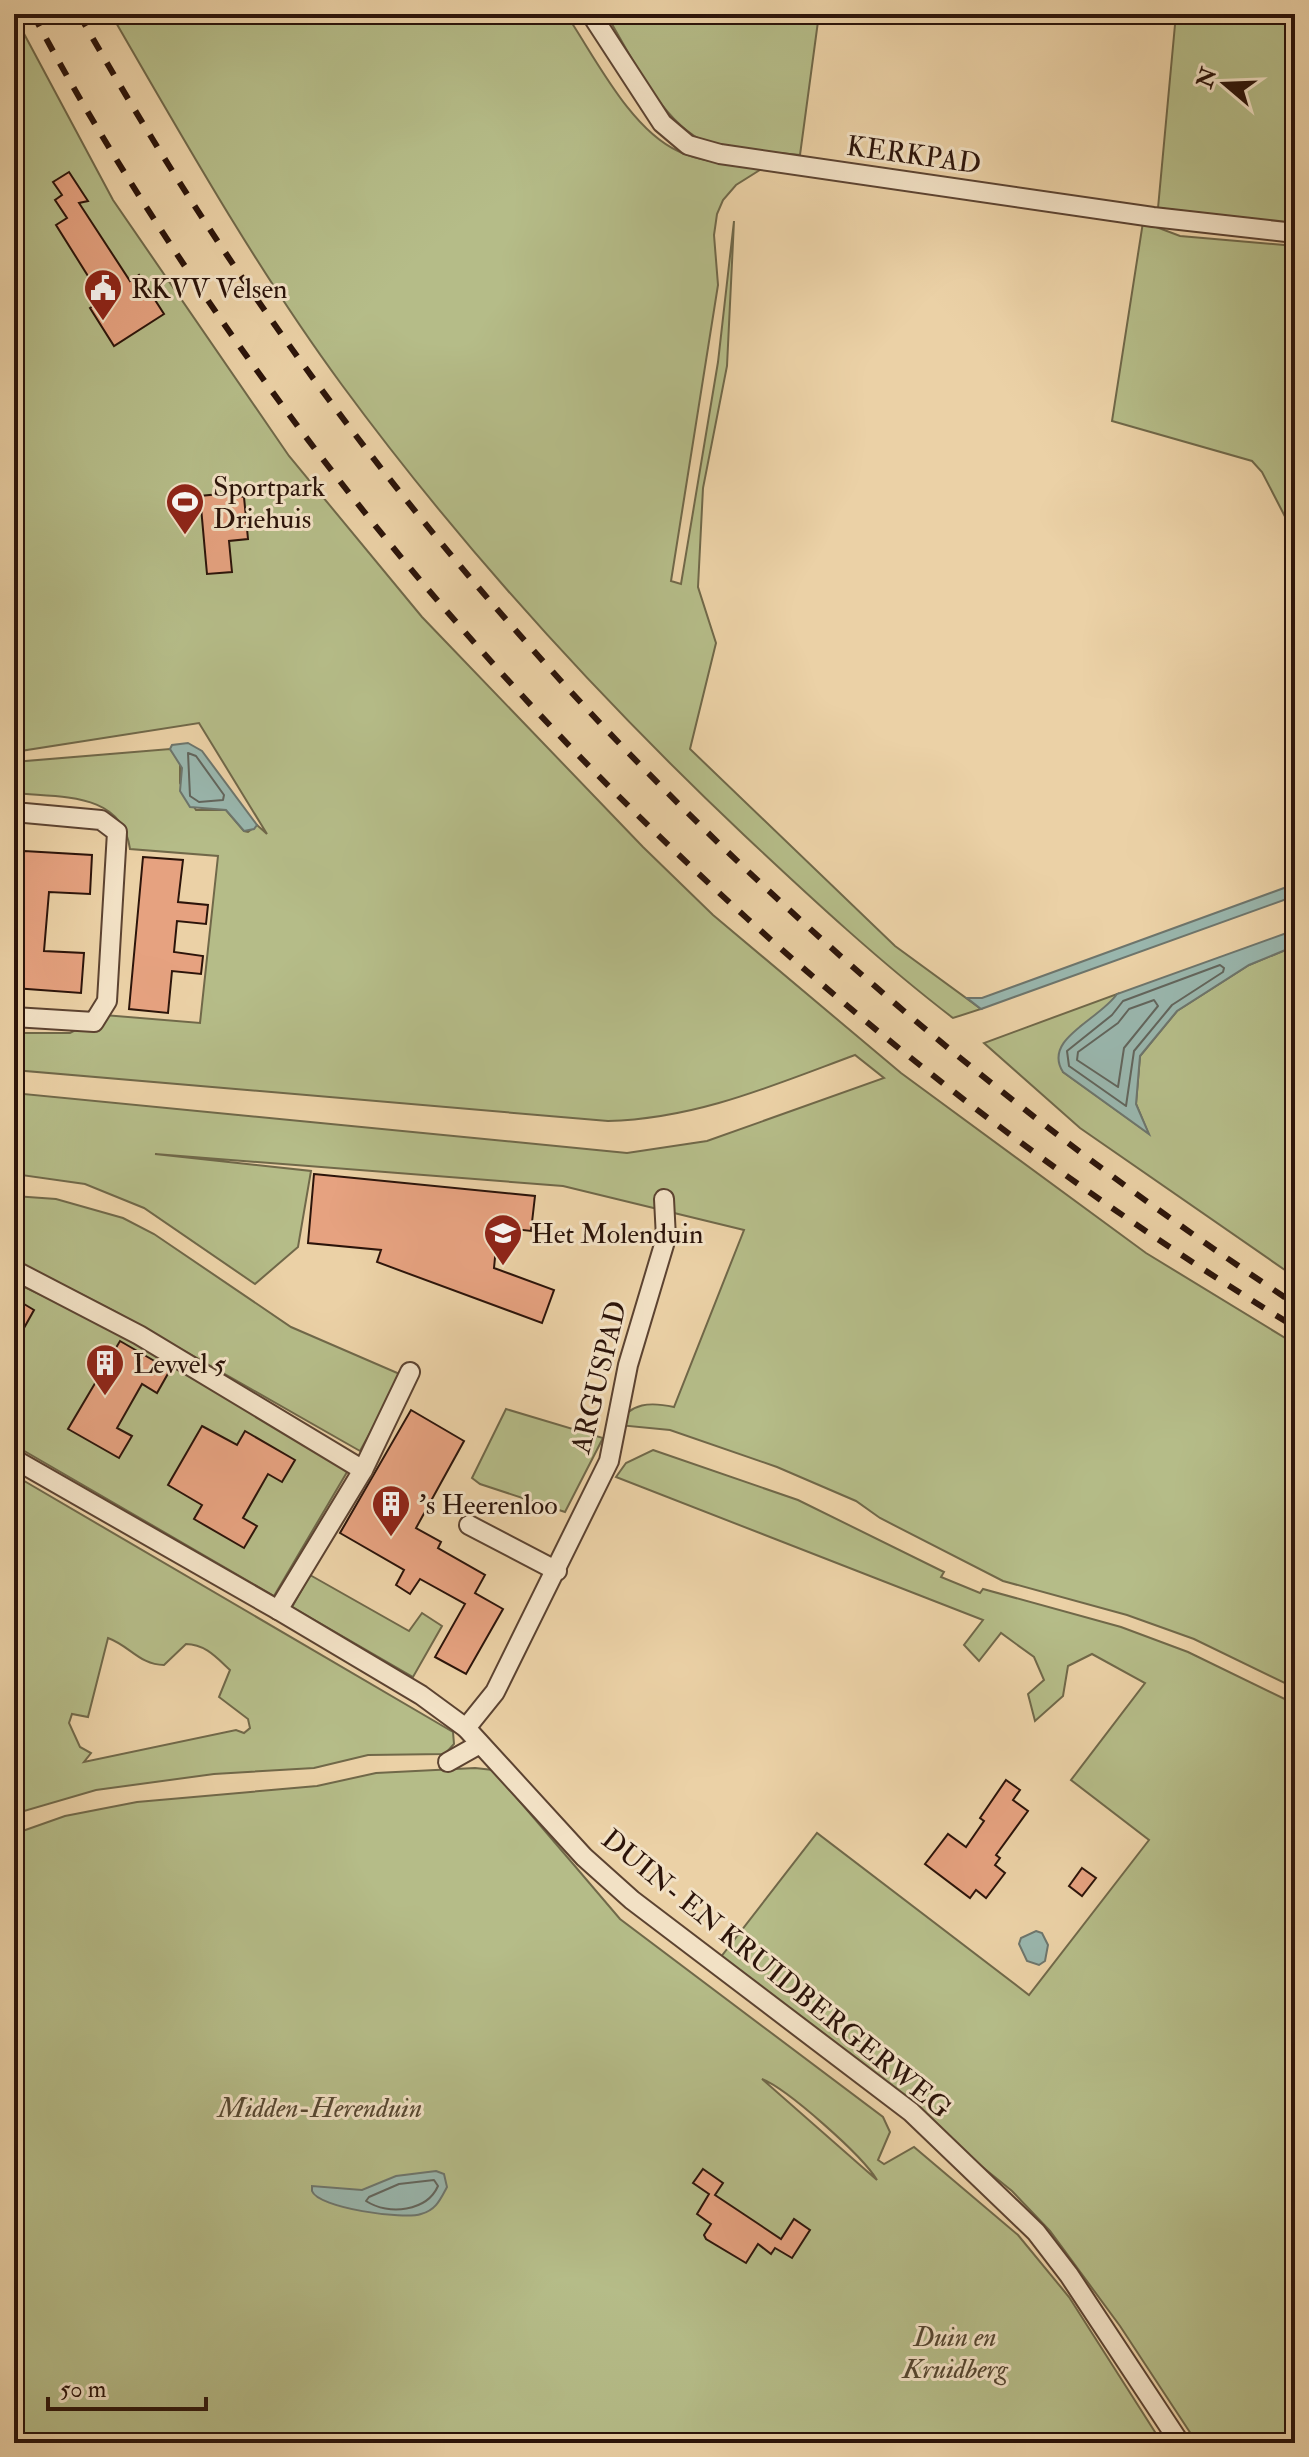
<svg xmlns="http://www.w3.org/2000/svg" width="1309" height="2457" viewBox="0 0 1309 2457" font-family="'IM FELL Double Pica',serif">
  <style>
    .green { fill: #b5bc88; stroke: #706849; stroke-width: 2; fill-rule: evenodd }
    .water { fill: #99b6ad; stroke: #6d756c; stroke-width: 2 }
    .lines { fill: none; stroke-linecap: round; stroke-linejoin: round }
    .shore { stroke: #62655c; stroke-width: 2 }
    .building { fill: #e6a280; stroke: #2c140a; stroke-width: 2 }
    .street-casing { stroke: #5c4331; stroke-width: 22 }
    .street { stroke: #f2e1c5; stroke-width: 18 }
    .rail { stroke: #2c140a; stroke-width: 6; stroke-dasharray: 14 14; stroke-linecap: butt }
    .labels { text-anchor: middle; stroke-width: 6; stroke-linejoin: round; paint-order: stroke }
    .street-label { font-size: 28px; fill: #2c140a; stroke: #f2e1c5 }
    .poi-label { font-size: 28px; fill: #2c140a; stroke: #f2e1c5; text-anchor: start }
    .park-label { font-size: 28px; font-style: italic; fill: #554630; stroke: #f2e1c5 }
  </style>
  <rect width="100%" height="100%" fill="#ebd1a6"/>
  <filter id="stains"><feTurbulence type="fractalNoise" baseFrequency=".0025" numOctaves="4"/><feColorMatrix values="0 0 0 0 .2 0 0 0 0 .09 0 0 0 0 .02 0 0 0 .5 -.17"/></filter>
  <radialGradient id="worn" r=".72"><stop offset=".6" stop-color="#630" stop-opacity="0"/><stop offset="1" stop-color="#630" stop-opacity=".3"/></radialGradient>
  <!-- green -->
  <g class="green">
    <path d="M111 14H566C595 57 630 129 678 151 703 163 736 164 763 168L736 185 723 200 717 214 714 235 718 285 671 581 681 584 718 362 734 221 727 366 703 488 698 587 716 643 690 749 895 946 981 1009 953 1018C880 962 811 898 744 835 597 696 462 548 342 385 256 268 184 140 111 14Z"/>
    <path d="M606 14H819L800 155C772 152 742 152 714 145 665 132 631 55 606 14Z"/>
    <polygon points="1176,14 1295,14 1295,224 1158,208"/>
    <path d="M14 15 113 200 289 456 422 617 643 847 713 915 901 1073 1146 1253 1295 1344V1688L1194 1639 1127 1615 1003 1581 880 1518 856 1501 777 1467 670 1430 618 1425C630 1402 651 1402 674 1407L744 1230 563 1186 155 1154 311 1171 298 1247 255 1284 144 1208 85 1184 14 1174V1093L627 1153 707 1141 884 1078 855 1055C774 1085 696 1119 608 1121L14 1070V1025L21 1033H70L104 1015 200 1023 218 856 130 849C122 791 60 798 14 793V762L170 749 180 763V783L196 810H226L244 831 248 832 257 825 267 834 199 723 14 752Z"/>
    <polygon points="1143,222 1180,236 1295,246 1295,470 1288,477 1295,492 1295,536 1262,472 1252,461 1112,421"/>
    <polygon points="1295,946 1295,1277 1080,1128 984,1043 1117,994 1106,1009 1080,1027 1063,1072 1148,1133 1136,1104 1140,1056 1177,1011 1249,965"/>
    <polygon points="14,1196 56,1199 123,1218 154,1234 291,1327 402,1375 360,1451 114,1311 14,1260"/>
    <polygon points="14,1282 117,1331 350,1467 274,1596 14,1445"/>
    <polygon points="506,1409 603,1438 565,1512 480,1484 472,1478"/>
    <polygon points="653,1450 798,1500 944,1572 941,1577 980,1593 983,1589 1121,1627 1188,1652 1295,1704 1295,2443 1197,2443 1120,2326 1050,2231 1012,2191 896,2097 717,1962 817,1833 1029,1995 1149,1840 1071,1780 1145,1683 1092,1654 1068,1666 1063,1696 1035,1721 1028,1694 1044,1680 1034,1657 1001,1633 979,1661 964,1645 983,1620 616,1477 626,1463"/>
    <path d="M14 1475 453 1732 454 1744 445 1754 368 1755 314 1768 214 1774 96 1790 14 1814ZM108 1638C130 1646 140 1665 164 1665L186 1644C205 1644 217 1658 230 1670L219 1697 248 1719 250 1728 244 1733 236 1730 84 1762 91 1753 80 1747 69 1723 72 1714 88 1717Z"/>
    <polygon points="310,1575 409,1631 422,1613 442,1626 413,1677 292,1607"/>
    <path d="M475 1768 493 1770 620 1919 883 2117 890 2132 878 2160 884 2164 914 2147 1018 2235 1069 2297 1162 2443H14V1834L65 1816 137 1802 317 1786 376 1773ZM762 2079C787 2089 862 2155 877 2180Z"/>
  </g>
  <!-- water -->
  <g class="water">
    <polygon points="188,743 202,751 257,825 254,829 244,831 226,810 190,807 180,791 182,768 170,749 172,745"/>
    <polygon points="1295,884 1295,896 981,1009 967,998 982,998"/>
    <path d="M1295 930V946L1249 965 1177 1011 1140 1056 1136 1104 1149 1134 1063 1072C1042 1039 1099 1020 1117 994Z"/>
    <polygon points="1036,1931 1042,1933 1048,1945 1045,1961 1039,1965 1027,1961 1019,1944 1021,1938"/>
    <path d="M436 2171 444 2174 447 2187C440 2200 436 2210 421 2214 404 2220 318 2208 312 2191V2186L362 2190 396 2176Z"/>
  </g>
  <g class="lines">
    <!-- shore -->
    <g class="shore">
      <polygon points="188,753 196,756 224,795 223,800 199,802 190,796"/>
      <polygon points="1220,965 1224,968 1223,972 1172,1005 1134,1051 1126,1106 1069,1066 1067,1051 1112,1015 1123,1001"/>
      <polygon points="1154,1000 1158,1006 1124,1048 1118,1087 1077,1060 1078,1052 1118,1023 1129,1009"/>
      <path d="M434 2180 438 2186C427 2211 389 2216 366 2201L369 2197 399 2184Z"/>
    </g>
  </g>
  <!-- building -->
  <g class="building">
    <polygon points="69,172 88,201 79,203 130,281 139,275 164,314 114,346 90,308 103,300 56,225 67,218 55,200 62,195 53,182"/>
    <polygon points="230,493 244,497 248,539 229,541 232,572 207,574 200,496"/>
    <polygon points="24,851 92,855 90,894 49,892 44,951 84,953 81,993 14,988 14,854 24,855"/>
    <polygon points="143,857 183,860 178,902 208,905 206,924 177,921 174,952 203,956 201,974 172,971 168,1013 129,1009"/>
    <polygon points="314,1174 535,1196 531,1231 498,1227 494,1268 554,1290 542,1323 377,1262 381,1250 308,1243"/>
    <polygon points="14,1298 34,1310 14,1346"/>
    <polygon points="120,1341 170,1370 157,1393 142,1384 117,1428 132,1436 119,1458 68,1429"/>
    <polygon points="411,1410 464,1441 416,1528 441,1542 438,1548 485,1575 475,1593 503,1609 466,1674 435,1657 465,1604 420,1579 410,1594 396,1585 404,1570 340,1533"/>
    <polygon points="202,1426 237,1445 245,1431 295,1460 282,1482 268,1474 243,1518 257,1526 244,1548 194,1519 202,1505 168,1485"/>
    <polygon points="1006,1780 1020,1790 1013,1800 1028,1811 996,1855 1000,1858 995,1865 1005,1873 986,1898 976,1890 970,1898 925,1864 948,1834 966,1847 984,1821 980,1818"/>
    <polygon points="1082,1868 1096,1878 1082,1896 1069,1886"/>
    <polygon points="703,2169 723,2183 715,2195 781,2239 794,2219 810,2230 792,2258 775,2248 771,2254 758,2244 746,2263 706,2239 704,2235 711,2224 697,2214 709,2194 693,2183"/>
  </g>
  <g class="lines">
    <!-- street casing -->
    <g class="street-casing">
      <g id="street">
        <polyline points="591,14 662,123 688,145 720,154 1153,217 1295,233"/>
        <polyline points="14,812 101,820 117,832 107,1001 94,1022 14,1017"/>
        <polyline points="14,1270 139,1335 363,1470"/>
        <polyline points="14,1459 278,1610 421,1695 466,1728 584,1857 632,1900 911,2112 1036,2232 1069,2275 1180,2443"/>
        <polyline points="469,1525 557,1571"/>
        <polyline points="278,1610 363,1470 410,1372"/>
        <polyline points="466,1728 495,1692 609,1461 628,1365 666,1238 664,1199"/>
        <polyline points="448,1762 480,1744"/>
      </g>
    </g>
    <!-- street -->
    <use href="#street" class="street"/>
    <!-- rail -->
    <g class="rail">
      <path d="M33 14C89 120 154 222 222 321 505 730 872 1069 1295 1327"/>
      <path d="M79 14C377 545 789 969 1295 1304"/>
    </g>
  </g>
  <!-- icons -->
  <defs>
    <g id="civic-pin" transform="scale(2)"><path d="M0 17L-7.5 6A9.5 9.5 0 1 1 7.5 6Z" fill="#8f2418" stroke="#f2e1c5"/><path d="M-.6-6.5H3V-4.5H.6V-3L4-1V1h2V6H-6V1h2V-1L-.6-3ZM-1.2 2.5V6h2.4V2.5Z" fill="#fff"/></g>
    <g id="stadium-pin" transform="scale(2)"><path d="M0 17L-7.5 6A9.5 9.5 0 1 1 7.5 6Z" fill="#8f2418" stroke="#f2e1c5"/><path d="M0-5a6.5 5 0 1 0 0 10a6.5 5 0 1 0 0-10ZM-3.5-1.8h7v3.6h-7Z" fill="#fff"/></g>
    <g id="school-pin" transform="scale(2)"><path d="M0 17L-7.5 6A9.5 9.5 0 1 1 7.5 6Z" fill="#8f2418" stroke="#f2e1c5"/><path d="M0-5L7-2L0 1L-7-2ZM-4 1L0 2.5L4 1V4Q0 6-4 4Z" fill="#fff"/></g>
    <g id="building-pin" transform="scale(2)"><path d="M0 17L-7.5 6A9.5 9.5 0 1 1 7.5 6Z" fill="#8f2418" stroke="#f2e1c5"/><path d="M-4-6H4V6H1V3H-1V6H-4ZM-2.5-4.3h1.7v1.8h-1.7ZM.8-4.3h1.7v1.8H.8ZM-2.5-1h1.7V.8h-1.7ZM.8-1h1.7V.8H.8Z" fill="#fff"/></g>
  </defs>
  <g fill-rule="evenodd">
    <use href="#civic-pin" x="103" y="288"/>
    <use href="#stadium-pin" x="185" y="502"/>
    <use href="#school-pin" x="503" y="1233"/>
    <use href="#building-pin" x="105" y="1363"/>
    <use href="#building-pin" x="391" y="1504"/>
  </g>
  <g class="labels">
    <!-- street labels -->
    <g class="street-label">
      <text transform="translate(914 154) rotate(8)" y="10">KERKPAD</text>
      <text transform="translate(598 1377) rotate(-76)" y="10">ARGUSPAD</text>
      <text transform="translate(777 1973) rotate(39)" y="10">DUIN- EN KRUIDBERGERWEG</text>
    </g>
    <!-- poi labels -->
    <g class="poi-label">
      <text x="131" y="298">RKVV Velsen</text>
      <text x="213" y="496">Sportpark<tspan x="213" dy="32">Driehuis</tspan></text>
      <text x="531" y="1243">Het Molenduin</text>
      <text x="133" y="1373">Levvel 5</text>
      <text x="419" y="1514">'s Heerenloo</text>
    </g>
    <!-- park labels -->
    <g class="park-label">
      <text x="320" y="2117">Midden-Herenduin</text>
      <text x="955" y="2346">Duin en<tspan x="955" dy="32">Kruidberg</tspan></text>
    </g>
  </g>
  <!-- margin -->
  <rect width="1309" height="2457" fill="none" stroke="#ebd1a6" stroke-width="48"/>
  <rect x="16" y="16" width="1277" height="2425" fill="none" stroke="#2c140a" stroke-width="4"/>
  <rect x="24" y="24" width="1261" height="2409" fill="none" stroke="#2c140a" stroke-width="2"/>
  <!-- north arrow -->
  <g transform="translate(1225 84) rotate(289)" stroke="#f2e1c5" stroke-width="6" paint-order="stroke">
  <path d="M0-6L14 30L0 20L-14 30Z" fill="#2c140a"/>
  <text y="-12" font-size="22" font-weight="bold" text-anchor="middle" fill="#2c140a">N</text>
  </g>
  <!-- scale -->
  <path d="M48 2397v12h158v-12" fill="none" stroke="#2c140a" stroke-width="4"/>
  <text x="60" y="2397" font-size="24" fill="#2c140a" stroke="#f2e1c5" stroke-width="6" paint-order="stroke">50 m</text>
  <rect width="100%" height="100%" filter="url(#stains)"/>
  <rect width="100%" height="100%" fill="url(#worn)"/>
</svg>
